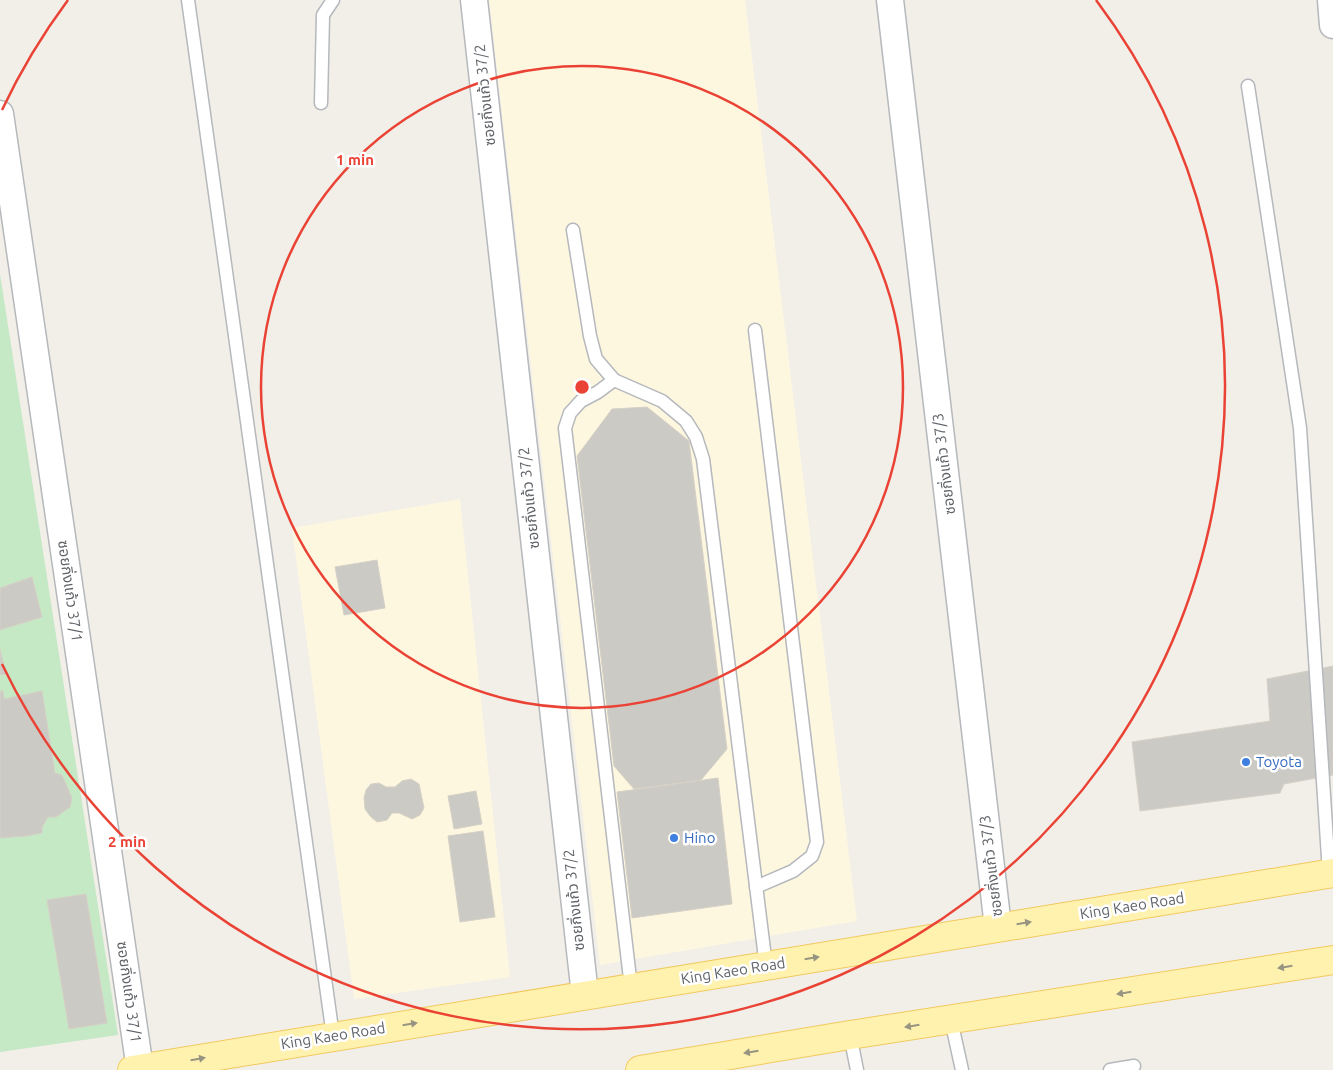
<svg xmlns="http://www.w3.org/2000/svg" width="1333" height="1070" viewBox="0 0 1333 1070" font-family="Ubuntu,'Noto Sans Thai',sans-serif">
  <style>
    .commercial { fill: #fef7e0 }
    .green { fill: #c5e8c5 }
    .building { fill: #cccac5; stroke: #d6d1c6 }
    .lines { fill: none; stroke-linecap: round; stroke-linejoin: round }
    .service-casing { stroke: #b5b8bc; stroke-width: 15 }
    .minor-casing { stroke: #b5b8bc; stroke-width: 29 }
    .primary-casing { stroke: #f2c960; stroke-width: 30 }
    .service { stroke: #fff; stroke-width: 12 }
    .minor { stroke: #fff; stroke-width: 26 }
    .primary { stroke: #fff2af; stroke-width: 28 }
    .oneway { fill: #979581 }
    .ring { fill: none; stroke: #ea4335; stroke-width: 2.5 }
    .shop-dot { fill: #3f7fe0; stroke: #fff; stroke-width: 2 }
    .labels { text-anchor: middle; stroke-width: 5; stroke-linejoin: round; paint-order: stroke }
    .street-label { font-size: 15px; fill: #5f6368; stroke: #fff }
    .shop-label { font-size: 15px; fill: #366cbe; stroke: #fff; text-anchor: start }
    .centre { fill: #ea4335; stroke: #fff; stroke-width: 2.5 }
    .ring-label { font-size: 15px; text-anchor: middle; font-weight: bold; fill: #ea4335; stroke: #fff; stroke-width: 5; stroke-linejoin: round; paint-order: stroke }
  </style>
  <rect width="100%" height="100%" fill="#f1efe8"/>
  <!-- commercial -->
  <g class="commercial">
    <polygon points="489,0 745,0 857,921 600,965"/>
    <polygon points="460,499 510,977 354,999 292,528"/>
  </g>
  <!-- green -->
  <polygon class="green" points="0,274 118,1035 0,1052"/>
  <!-- building -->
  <g class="building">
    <polygon points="647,407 689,441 727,749 701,780 634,789 614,766 577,456 612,409"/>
    <polygon points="377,560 385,608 344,615 335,567"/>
    <polygon points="32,577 42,617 0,630 0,588"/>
    <polygon points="0,649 6,674 0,675"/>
    <polygon points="1333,666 1333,775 1284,784 1280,793 1140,811 1132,742 1270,721 1267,679"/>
    <polygon points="0,691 3,691 4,699 42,691 55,773 62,775 72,798 70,807 56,817 48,817 42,827 42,833 26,836 0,838"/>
    <polygon points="718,778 732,904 632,918 617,792"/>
    <polygon points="411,779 419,784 424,808 420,815 412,819 399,813 392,813 387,820 377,822 370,816 365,809 364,798 366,790 371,784 379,783 386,787 395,787 402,781"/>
    <polygon points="476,791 482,824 454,829 448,796"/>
    <polygon points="483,831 495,917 460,922 448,836"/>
    <polygon points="86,894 107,1023 69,1029 47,900"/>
  </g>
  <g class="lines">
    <!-- service casing -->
    <g class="service-casing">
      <g id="service">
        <polyline points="188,0 333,1036"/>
        <polyline points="1248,86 1300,428 1329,873"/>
        <polyline points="321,103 323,15 333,0"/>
        <polyline points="573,230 590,336 596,359 614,380 662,401 686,421 696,437 703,459 766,966"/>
        <polyline points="755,330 817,842 812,856 793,871 756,887"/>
        <polyline points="614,380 598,392 581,401 570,413 565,428 631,987"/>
        <polyline points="951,1020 962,1070"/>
        <polyline points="850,1035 857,1070"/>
        <polyline points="1110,1070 1134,1066"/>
      </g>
    </g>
    <!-- minor casing -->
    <g class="minor-casing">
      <g id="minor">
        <polyline points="474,0 585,995"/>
        <polyline points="890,0 998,927"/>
        <polyline points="1331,0 1333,25"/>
        <polyline points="0,114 140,1069"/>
      </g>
    </g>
    <!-- primary casing -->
    <g class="primary-casing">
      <g id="primary">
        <polyline points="132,1070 1333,873"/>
        <polyline points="640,1070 850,1035 1333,960"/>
      </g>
    </g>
    <!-- service -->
    <use href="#service" class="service"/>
    <!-- minor -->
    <use href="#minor" class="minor"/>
    <!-- primary -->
    <use href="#primary" class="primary"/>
  </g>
  <!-- one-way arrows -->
  <defs><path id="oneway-solid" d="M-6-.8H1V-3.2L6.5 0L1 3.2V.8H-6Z" transform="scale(1.25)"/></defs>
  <g class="oneway">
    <use href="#oneway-solid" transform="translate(1024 923) rotate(-9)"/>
    <use href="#oneway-solid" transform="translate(812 958) rotate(-9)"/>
    <use href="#oneway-solid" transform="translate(1285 967) rotate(171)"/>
    <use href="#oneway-solid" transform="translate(1124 993) rotate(171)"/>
    <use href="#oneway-solid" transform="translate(410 1024) rotate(-9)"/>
    <use href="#oneway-solid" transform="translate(912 1026) rotate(171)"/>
    <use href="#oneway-solid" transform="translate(751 1052) rotate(171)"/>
    <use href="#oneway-solid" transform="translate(198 1059) rotate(-10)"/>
  </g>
  <!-- distance rings -->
  <g class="ring">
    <circle cx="582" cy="387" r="321"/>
    <path d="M2 110A643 643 0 0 1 68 0M1096 0A643 643 0 1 1 2 664"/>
  </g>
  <!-- markers -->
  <g class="shop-dot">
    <circle cx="1246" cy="762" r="5"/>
    <circle cx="674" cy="838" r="5"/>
  </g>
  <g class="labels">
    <!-- street labels -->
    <g class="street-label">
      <text transform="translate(485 95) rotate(-96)" y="5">ซอยกิ่งแก้ว 37/2</text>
      <text transform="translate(944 464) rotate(-97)" y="5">ซอยกิ่งแก้ว 37/3</text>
      <text transform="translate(529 498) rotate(-96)" y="5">ซอยกิ่งแก้ว 37/2</text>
      <text transform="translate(70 591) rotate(82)" y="5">ซอยกิ่งแก้ว 37/1</text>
      <text transform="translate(991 866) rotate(-97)" y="5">ซอยกิ่งแก้ว 37/3</text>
      <text transform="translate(574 900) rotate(-96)" y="5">ซอยกิ่งแก้ว 37/2</text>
      <text transform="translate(1132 906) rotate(-9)" y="5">King Kaeo Road</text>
      <text transform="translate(733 971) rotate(-9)" y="5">King Kaeo Road</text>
      <text transform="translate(129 992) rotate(82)" y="5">ซอยกิ่งแก้ว 37/1</text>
      <text transform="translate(333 1036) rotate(-9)" y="5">King Kaeo Road</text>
    </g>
    <!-- shop labels -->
    <g class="shop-label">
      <text x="1256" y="767">Toyota</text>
      <text x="684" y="843">Hino</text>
    </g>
  </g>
  <circle cx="582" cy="387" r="8" class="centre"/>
  <g class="ring-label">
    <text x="355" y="165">1 min</text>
    <text x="127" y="847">2 min</text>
  </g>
</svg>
